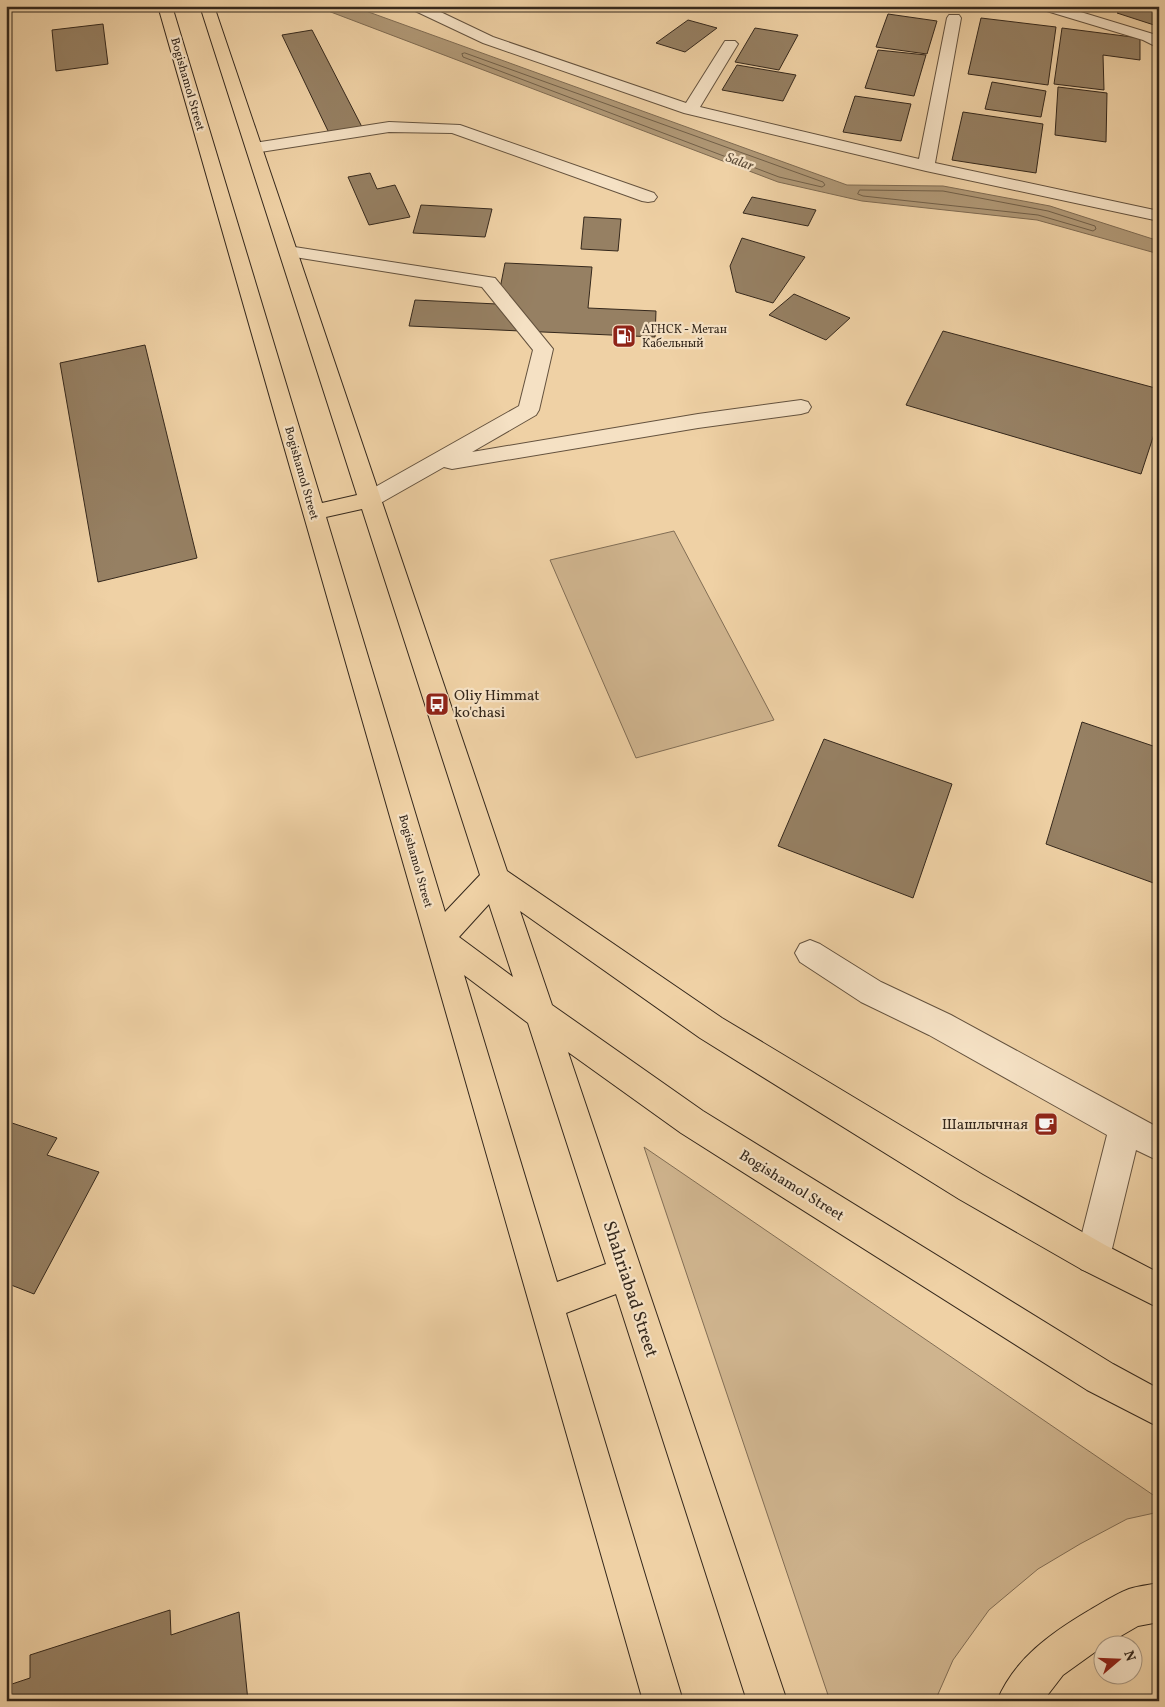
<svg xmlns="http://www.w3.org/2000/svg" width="1165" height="1707" viewBox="0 0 1165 1707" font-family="Vollkorn,serif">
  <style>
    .green { fill: #cfb48e; stroke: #826e55 }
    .water { fill: #b09876; stroke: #7f6b52 }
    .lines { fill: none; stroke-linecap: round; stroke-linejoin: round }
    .shore { stroke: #726049; stroke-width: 1 }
    .building { fill: #968063; stroke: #35281c }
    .minor-casing { stroke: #64523e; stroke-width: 2 }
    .major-casing { stroke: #35281c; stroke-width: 2 }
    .minor { fill: #f5e1c4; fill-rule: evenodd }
    .major { fill: #efd1a5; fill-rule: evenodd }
    .labels { text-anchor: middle; stroke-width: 4.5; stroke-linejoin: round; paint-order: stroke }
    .far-street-label { font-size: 12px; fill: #35281c; stroke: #f5e1c4 }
    .far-poi-label { font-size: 12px; fill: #35281c; stroke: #f5e1c4; text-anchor: start }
    .far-water-label { font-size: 14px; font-style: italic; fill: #5a4a37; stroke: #f5e1c4 }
    .poi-label { font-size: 15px; fill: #35281c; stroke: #f5e1c4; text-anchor: start }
    .street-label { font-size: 15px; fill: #35281c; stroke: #f5e1c4 }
    .near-street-label { font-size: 18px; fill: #35281c; stroke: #f5e1c4 }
  </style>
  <rect width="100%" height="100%" fill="#efd1a5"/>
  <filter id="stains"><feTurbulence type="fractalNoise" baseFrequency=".004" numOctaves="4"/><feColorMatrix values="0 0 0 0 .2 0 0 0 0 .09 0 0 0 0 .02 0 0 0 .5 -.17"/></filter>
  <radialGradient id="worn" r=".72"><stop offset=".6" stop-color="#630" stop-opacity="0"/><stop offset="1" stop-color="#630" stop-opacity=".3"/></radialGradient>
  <!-- green -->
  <g class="green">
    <polygon points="674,531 774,720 636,758 550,560"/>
    <polygon points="644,1147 1159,1499 1159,1512 1127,1519 1080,1544 1038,1569 989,1610 953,1660 935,1701 830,1701"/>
  </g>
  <!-- water -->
  <polygon class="water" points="315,6 352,6 847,185 943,186 1050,206 1159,241 1159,254 1037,220 862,201 778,182"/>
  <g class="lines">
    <!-- shore -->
    <g class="shore">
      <polygon points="465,53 823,182 825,185 822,187 779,177 463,57 462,54"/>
      <polygon points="860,190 943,191 1048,211 1095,226 1096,229 1093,231 1038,215 863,196 858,194"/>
    </g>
  </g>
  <!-- building -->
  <g class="building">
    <polygon points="1125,6 1152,6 1159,8 1159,21 1154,25 1117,13"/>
    <polygon points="888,14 937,21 927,54 876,47"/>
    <polygon points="981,18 1056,27 1048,85 968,74"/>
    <polygon points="688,20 717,28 685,52 656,43"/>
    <polygon points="103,24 108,64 56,71 52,30"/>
    <polygon points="755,28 798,35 779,70 735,62"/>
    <polygon points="1062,28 1140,38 1140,60 1103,55 1104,90 1054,84"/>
    <polygon points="312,30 362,127 329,133 282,35"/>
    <polygon points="878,50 926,55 914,96 865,88"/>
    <polygon points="737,65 796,75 783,101 722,90"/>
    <polygon points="992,82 1046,91 1041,117 985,109"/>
    <polygon points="1058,87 1107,93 1106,142 1055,135"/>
    <polygon points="855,96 911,104 901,141 843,132"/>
    <polygon points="963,112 1043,124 1036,173 952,160"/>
    <polygon points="370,173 377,189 395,185 410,217 369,225 348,177"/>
    <polygon points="752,197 816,210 808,226 743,213"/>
    <polygon points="421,205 492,209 485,237 413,233"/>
    <polygon points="584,217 621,219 618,251 581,249"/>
    <polygon points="742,238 805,257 773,303 736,292 730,266"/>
    <polygon points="505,263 592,267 588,308 656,311 655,337 409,326 415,300 497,304"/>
    <polygon points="794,294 850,318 826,340 769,315"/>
    <polygon points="943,331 1159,389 1159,419 1141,474 906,405"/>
    <polygon points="145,345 197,558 98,582 60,363"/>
    <polygon points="1082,722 1159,748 1159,885 1046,844"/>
    <polygon points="824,739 952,784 913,898 778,846"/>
    <polygon points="6,1121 57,1138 47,1155 99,1172 34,1294 6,1283"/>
    <polygon points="170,1610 171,1635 239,1612 248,1701 6,1701 6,1686 30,1678 30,1655"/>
  </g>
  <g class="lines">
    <!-- minor casing -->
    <g class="minor-casing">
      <g id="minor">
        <polygon points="409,6 428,6 493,37 686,103 725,41 735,41 738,44 700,107 919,159 947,18 949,15 959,15 961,18 935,163 1159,211 1159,221 926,171 684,113 483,43 411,9"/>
        <polygon points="1038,6 1061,6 1153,34 1159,37 1159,48 1143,40 1040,9"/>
        <polygon points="389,122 460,125 654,193 657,197 654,201 648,202 642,201 452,133 389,132 254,153 248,152 246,148 248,144 254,143"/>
        <polygon points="288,246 495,278 553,349 539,410 536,415 472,452 698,414 801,400 808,402 811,407 808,412 801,414 698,428 452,469 444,467 377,505 369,508 361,505 358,500 361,495 519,406 533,350 482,287 282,255 279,251 282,247"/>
        <polygon points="810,940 820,944 881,982 951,1015 1159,1128 1159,1161 1136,1150 1110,1257 1105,1269 1093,1274 1081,1269 1076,1257 1107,1135 929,1035 861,1002 800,962 795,953 800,944"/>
      </g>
    </g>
    <!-- major casing -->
    <g class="major-casing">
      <g id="major">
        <path d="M158 6H172L322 503 357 495 200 6H214L507 871 722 1018 983 1175 1105 1245 1159 1273V1308L1081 1269 959 1199 700 1038 520 911 552 1005 703 1111 1113 1364 1159 1389V1427L1087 1390 681 1133 568 1052 787 1701H747L616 1294 566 1313 683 1701H643ZM362 509 480 875 445 912 326 517ZM489 904 513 977 459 937ZM464 975 528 1023 606 1264 557 1282Z"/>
        <path d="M1159 1583V1622L1138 1626 1107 1644H1102V1647L1063 1675 1043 1701H997C1014 1659 1051 1633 1088 1611 1102 1603 1114 1595 1129 1589 1138 1586 1149 1585 1159 1583Z"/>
      </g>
    </g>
    <!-- minor -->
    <use href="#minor" class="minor"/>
    <!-- major -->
    <use href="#major" class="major"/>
  </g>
  <!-- icons -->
  <defs>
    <g id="fuel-square" transform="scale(1.25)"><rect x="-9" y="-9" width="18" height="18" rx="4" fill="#8f2418" stroke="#f5e1c4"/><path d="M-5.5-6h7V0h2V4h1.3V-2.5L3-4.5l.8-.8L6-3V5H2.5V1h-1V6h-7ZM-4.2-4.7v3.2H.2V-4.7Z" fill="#fff"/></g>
    <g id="bus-square" transform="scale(1.25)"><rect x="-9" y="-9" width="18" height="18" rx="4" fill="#8f2418" stroke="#f5e1c4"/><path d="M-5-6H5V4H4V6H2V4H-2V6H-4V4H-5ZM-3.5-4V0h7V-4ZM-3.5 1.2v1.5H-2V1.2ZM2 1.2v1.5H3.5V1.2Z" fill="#fff"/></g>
    <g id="cafe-square" transform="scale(1.25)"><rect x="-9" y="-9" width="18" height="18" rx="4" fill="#8f2418" stroke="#f5e1c4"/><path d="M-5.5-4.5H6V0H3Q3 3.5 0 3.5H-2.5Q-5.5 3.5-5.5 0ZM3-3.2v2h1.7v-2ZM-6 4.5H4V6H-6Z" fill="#fff"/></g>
  </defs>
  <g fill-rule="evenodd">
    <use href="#fuel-square" x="624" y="336"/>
    <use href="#bus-square" x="437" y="704"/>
    <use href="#cafe-square" x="1046" y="1124"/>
  </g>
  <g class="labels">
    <!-- far-street labels -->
    <g class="far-street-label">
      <text transform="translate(188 84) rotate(74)" y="4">Bogishamol Street</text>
      <text transform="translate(302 473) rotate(74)" y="4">Bogishamol Street</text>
      <text transform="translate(416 861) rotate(74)" y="4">Bogishamol Street</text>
    </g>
    <!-- far-poi labels -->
    <g class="far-poi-label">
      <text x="642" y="333">АГНСК - Метан<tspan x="642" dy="14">Кабельный</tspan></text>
    </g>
    <!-- far-water labels -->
    <g class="far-water-label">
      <text transform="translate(740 161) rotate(20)" y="5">Salar</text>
    </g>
    <!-- poi labels -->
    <g class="poi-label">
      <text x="454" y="700">Oliy Himmat<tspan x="454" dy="17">ko'chasi</tspan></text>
      <text x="1028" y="1129" text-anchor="end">Шашлычная</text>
    </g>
    <!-- street labels -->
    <g class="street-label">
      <text transform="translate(792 1185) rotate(32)" y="5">Bogishamol Street</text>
    </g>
    <!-- near-street labels -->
    <g class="near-street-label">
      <text transform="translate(631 1289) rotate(72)" y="6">Shahriabad Street</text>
    </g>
  </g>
  <!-- margin -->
  <rect width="1165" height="1707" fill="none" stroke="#efd1a5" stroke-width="25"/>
  <rect x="8" y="8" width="1150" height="1692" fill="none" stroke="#35281c" stroke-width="2.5"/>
  <rect x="12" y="12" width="1140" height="1682" fill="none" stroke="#35281c"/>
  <!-- north arrow -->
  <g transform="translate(1118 1660) rotate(71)"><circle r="24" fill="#f5e1c4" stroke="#a89781"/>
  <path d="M0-4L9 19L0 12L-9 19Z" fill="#8f2418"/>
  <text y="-8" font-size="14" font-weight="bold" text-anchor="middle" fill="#35281c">N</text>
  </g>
  <rect width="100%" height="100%" filter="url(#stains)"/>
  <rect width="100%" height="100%" fill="url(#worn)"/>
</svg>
